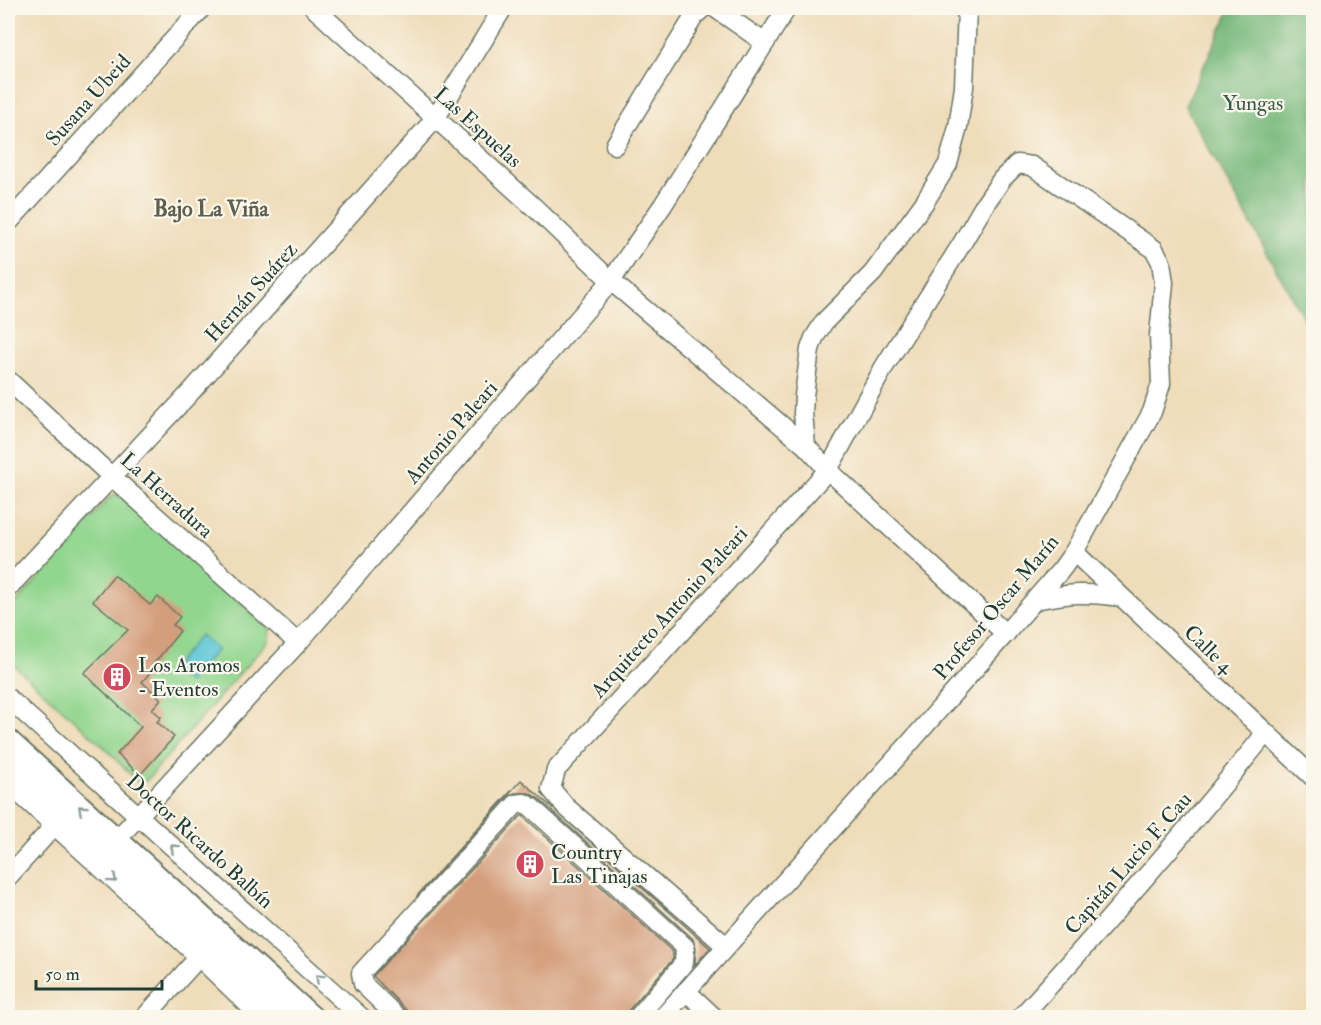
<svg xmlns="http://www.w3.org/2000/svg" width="1321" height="1025" viewBox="0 0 1321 1025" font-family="'IM FELL Double Pica',serif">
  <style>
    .green { fill: #91d68e; stroke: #588a61; stroke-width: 1.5 }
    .forest { fill: #74b779; stroke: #4a7a56; stroke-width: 1.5 }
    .water { fill: #5cc6d7; stroke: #3e8286; stroke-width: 1.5 }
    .building { fill: #d49e7c }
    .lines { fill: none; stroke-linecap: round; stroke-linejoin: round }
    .minor-casing { stroke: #687563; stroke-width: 21 }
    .major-casing { stroke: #687563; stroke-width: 26 }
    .minor { stroke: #fff; stroke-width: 18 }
    .major { stroke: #fff; stroke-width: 22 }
    .oneway { stroke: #8f9e9a }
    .labels { text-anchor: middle; stroke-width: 4.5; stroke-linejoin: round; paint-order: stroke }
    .street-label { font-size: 21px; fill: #1f3d34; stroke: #fbf7ec }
    .park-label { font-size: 21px; fill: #365c46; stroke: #fbf7ec }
    .poi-label { font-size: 21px; fill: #1f3d34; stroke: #fbf7ec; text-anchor: start }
    .neighbourhood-label { font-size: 22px; font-weight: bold; fill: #5e5f4d; stroke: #fbf7ec }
  </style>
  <rect width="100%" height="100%" fill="#fbf7ec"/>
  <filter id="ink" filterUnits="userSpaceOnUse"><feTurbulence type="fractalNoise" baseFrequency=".0167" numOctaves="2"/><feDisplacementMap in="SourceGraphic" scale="12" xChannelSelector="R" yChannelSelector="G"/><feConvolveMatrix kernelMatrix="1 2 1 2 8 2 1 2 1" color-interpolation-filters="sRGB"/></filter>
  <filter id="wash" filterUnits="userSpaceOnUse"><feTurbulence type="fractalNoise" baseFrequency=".008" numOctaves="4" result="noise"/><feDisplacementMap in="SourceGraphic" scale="24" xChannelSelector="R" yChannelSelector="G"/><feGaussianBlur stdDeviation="1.35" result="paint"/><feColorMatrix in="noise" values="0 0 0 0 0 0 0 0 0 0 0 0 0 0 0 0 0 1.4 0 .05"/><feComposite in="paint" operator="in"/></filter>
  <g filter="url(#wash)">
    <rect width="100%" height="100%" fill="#efdcb9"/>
    <!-- green -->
    <polygon class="green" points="112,495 123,495 270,629 269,640 146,781 137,781 105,748 8,660 8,612"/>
    <!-- forest -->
    <polygon class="forest" points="1231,8 1313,8 1313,335 1185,106"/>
    <!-- water -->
    <polygon class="water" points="200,635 217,649 189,683 172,669"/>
    <g id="blocks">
      <!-- building -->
      <g class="building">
        <polygon points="114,575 150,605 158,597 180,617 173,625 180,631 152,666 154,668 142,682 161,699 152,709 161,717 157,722 174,737 140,775 117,754 141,727 84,673 128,630 93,601"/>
        <polygon points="521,780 710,948 695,965 696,947 693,939 539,799 529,793 515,793 508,796 416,897"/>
        <polygon points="522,815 673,952 673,959 628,1011 626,1017 409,1017 406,1010 373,976"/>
      </g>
    </g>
  </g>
  <g filter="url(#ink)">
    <use href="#blocks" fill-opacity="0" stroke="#687563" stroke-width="1.5"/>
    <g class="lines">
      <!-- minor casing -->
      <g class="minor-casing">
        <g id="minor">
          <polyline points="314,8 536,209 611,281 806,446 828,470 1006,634"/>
          <polyline points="715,8 765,43"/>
          <polyline points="615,145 695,15 703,8"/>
          <polyline points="8,223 202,8"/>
          <polyline points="8,380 112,477 298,643"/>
          <polyline points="806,446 803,413 804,396 810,349 814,338 824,322 873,273 924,203 948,164 958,127 964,87 967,8"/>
          <polyline points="1074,552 1314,778"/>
          <polyline points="8,588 189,394 435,119 503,8"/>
          <path d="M1035 600C1069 593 1087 592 1121 597"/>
          <polyline points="8,698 362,1018"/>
          <polyline points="8,783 199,957 262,1018"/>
          <polyline points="108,849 298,643 611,281 663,205 787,8"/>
          <polyline points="8,877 55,825"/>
          <polyline points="686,991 715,1018"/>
          <polyline points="144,1018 207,948"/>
          <polyline points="398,1018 363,984 361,973 516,804 524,803 531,807 685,947 684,963 637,1018"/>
          <polyline points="662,1018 908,745 1061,570 1074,552 1152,412 1161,384 1159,335 1164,283 1161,262 1154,249 1032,166 1017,164 1002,179 985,204 961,245 884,367 828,470 556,770 551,789 566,807 726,946"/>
          <path d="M1020 1018C1105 925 1187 831 1265 734"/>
        </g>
      </g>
      <!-- major casing -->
      <g class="major-casing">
        <g id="major">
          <polyline points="8,741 312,1018"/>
          <polyline points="8,764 287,1018"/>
        </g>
      </g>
      <!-- minor -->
      <use href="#minor" class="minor"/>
      <!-- major -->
      <use href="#major" class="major"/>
    </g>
    <!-- one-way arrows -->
    <defs><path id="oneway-chevron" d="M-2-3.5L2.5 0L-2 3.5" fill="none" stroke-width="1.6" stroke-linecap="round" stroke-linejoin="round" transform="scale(1.5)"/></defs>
    <g class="oneway">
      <use href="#oneway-chevron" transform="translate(82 809) rotate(-138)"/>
      <use href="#oneway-chevron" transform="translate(174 848) rotate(-138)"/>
      <use href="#oneway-chevron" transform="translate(113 879) rotate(42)"/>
      <use href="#oneway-chevron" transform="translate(319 978) rotate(-138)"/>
    </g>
  </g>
  <!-- icons -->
  <defs>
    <g id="building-disc" transform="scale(1.5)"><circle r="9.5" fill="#d1495b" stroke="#fbf7ec"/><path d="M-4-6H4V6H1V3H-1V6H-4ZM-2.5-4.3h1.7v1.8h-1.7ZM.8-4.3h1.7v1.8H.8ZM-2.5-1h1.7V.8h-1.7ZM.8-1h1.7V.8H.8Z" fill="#fff"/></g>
  </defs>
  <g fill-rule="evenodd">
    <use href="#building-disc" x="117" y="677"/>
    <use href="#building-disc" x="530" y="864"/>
  </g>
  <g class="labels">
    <!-- street labels -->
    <g class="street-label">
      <text transform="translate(88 100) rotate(-48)" y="7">Susana Ubeid</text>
      <text transform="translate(478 127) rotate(42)" y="7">Las Espuelas</text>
      <text transform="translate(251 292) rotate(-48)" y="7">Hernán Suárez</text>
      <text transform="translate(451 432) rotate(-49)" y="7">Antonio Paleari</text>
      <text transform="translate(167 495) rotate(42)" y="7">La Herradura</text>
      <text transform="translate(996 607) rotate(-50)" y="7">Profesor Oscar Marín</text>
      <text transform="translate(669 612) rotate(-48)" y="7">Arquitecto Antonio Paleari</text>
      <text transform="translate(1209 649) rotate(44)" y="7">Calle 4</text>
      <text transform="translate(200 841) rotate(42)" y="7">Doctor Ricardo Balbín</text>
      <text transform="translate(1128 863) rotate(-49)" y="7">Capitán Lucio F. Cau</text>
    </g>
    <!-- park labels -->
    <g class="park-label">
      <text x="1253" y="110">Yungas</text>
    </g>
    <!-- poi labels -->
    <g class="poi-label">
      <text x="138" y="672">Los Aromos<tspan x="138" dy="24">- Eventos</tspan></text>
      <text x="551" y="859">Country<tspan x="551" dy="24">Las Tinajas</tspan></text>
    </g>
    <!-- neighbourhood labels -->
    <g class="neighbourhood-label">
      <text x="211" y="216">Bajo La Viña</text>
    </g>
  </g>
  <!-- margin -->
  <rect width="1321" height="1025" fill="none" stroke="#fbf7ec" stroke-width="30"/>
  <!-- scale -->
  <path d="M36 980v9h126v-9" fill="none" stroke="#1f3d34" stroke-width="3"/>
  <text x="45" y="980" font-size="18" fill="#1f3d34" stroke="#fbf7ec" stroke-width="4.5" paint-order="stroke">50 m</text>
</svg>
